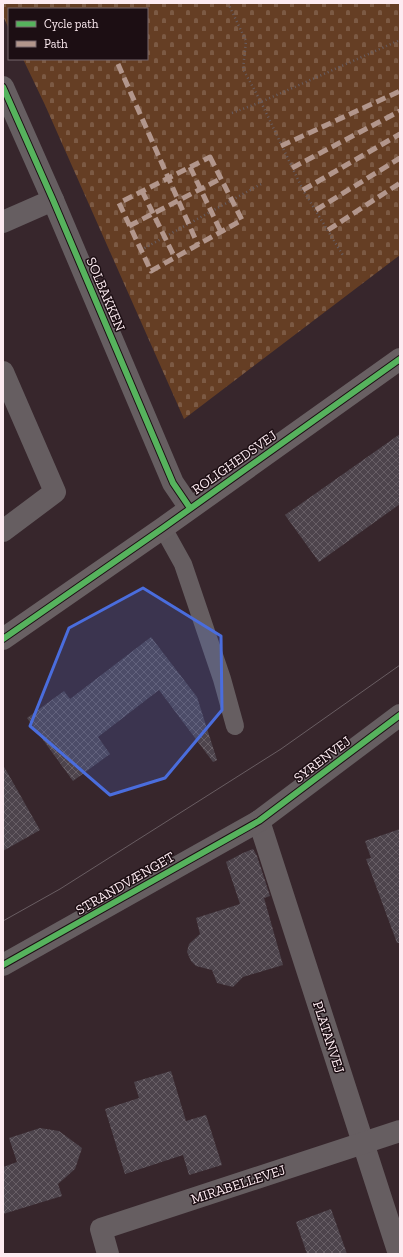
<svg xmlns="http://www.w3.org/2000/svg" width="403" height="1257" viewBox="0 0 403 1257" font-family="'Zilla Slab',serif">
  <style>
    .cemetery { fill: url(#cemetery-stones) }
    .building { fill: url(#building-cross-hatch) }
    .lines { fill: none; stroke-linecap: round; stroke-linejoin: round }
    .path { stroke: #685e62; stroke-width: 2.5; stroke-dasharray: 1 3; stroke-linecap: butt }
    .lane { stroke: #665e61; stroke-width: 18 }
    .street { stroke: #665e61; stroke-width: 22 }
    .secondary { stroke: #696063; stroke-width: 22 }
    .tram { stroke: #695d62; stroke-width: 1 }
    .quiet { stroke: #b2968c; stroke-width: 5; stroke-dasharray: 10 5; stroke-linecap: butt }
    .cycleway-casing { stroke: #1c0e13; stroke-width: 8 }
    .cycleway { stroke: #56b35d; stroke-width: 6 }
    .marked { fill: #4a6ddd; fill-opacity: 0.2; stroke: #4a6ddd; stroke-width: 3; stroke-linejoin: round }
    .labels { text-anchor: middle; stroke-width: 3; stroke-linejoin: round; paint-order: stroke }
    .street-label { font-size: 14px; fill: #fdebf1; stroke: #1c0e13 }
  </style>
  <defs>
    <pattern id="cemetery-stones" width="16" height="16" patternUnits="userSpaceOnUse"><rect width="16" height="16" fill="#653e24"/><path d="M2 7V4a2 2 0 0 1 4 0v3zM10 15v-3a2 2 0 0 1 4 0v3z" fill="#7c5a44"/></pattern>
    <pattern id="building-cross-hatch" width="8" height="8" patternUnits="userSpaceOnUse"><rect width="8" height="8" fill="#4d444c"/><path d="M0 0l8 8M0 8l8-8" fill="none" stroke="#685f66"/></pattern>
  </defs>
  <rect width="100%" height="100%" fill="#37262c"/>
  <!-- cemetery -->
  <polygon class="cemetery" points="3,3 400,3 400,255 184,419 45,105 23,59 147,59 147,9 9,9 9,29 3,16"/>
  <!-- building -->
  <g class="building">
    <polygon points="400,434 400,504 319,562 285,515"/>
    <polygon points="151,637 197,697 217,760 213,762 159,690 98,737 110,754 73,781 27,718 64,691 70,699"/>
    <polygon points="3,765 40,830 3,851"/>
    <polygon points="400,829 400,943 397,943 366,859 371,858 365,841"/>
    <polygon points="253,849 257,856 270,896 264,898 283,965 243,977 233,987 217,983 212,970 196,966 191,961 187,952 189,944 200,934 196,918 240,904 226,862 243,853"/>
    <polygon points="171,1071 186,1121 206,1115 222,1165 189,1175 183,1155 125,1174 105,1109 139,1098 134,1082"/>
    <polygon points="40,1128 59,1131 82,1148 75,1169 58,1184 62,1196 3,1214 3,1167 17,1162 9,1138"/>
    <polygon points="331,1209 347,1254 307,1254 296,1222"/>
  </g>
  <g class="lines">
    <!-- path -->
    <g class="path">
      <polyline points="228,3 246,41 243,69 261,102 303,190 344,257"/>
      <polyline points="232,113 261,102 400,40"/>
      <polyline points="141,250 263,183"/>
    </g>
    <!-- lane -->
    <polyline class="lane" points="163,528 183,564 222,679 235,726"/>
    <!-- street -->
    <g class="street">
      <polyline points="3,87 53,200 173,483 190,508"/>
      <polyline points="3,222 53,200"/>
      <polyline points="3,372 55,492 3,531"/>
      <polyline points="259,821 399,1254"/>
      <polyline points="3,965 259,821 400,715"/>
      <polyline points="108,1254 101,1229 400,1131"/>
    </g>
    <!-- secondary -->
    <polyline class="secondary" points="3,639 163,528 400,359"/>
    <!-- tram -->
    <polyline class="tram" points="3,921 60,889 281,749 400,665"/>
    <!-- quiet -->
    <g class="quiet">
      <polyline points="118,64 198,245"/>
      <polyline points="281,146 400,91"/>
      <polygon points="210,157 242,220 151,271 119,203"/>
      <polyline points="190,167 221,232"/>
      <polyline points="292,168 400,111"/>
      <polyline points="303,190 400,134"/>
      <polyline points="142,191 175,258"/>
      <polyline points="316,210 400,158"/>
      <polyline points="129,226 222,178"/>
      <polyline points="328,230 400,183"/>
    </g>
    <!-- cycleway casing -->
    <g class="cycleway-casing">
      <g id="cycleway">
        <polyline points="3,87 53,200 173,483 190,508"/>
        <polyline points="3,639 163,528 400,359"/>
        <polyline points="3,965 259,821 400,715"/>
      </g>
    </g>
    <!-- cycleway -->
    <use href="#cycleway" class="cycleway"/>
  </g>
  <!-- marked area -->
  <path class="marked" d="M143 588 221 636 222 710 165 778 110 795 30 726 69 628Z"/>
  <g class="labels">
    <!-- street labels -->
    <g class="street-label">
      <text transform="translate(106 294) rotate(67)" y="5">SOLBAKKEN</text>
      <text transform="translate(234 462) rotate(-35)" y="5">ROLIGHEDSVEJ</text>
      <text transform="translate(322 759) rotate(-37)" y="5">SYRENVEJ</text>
      <text transform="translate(125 883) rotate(-30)" y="5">STRANDVÆNGET</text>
      <text transform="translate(329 1037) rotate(72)" y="5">PLATANVEJ</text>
      <text transform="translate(238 1184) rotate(-18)" y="5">MIRABELLEVEJ</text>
    </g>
  </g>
  <!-- border -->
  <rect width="403" height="1257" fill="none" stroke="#fdebf1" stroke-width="8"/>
  <!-- legend -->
  <rect x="8" y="8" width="140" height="52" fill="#1c0e13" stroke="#76666c"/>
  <rect x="16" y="21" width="20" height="6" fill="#56b35d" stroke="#76666c"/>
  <text x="44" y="28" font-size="12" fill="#fdebf1">Cycle path</text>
  <rect x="16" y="41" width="20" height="6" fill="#b2968c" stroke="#76666c"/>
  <text x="44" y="48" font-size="12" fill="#fdebf1">Path</text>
</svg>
